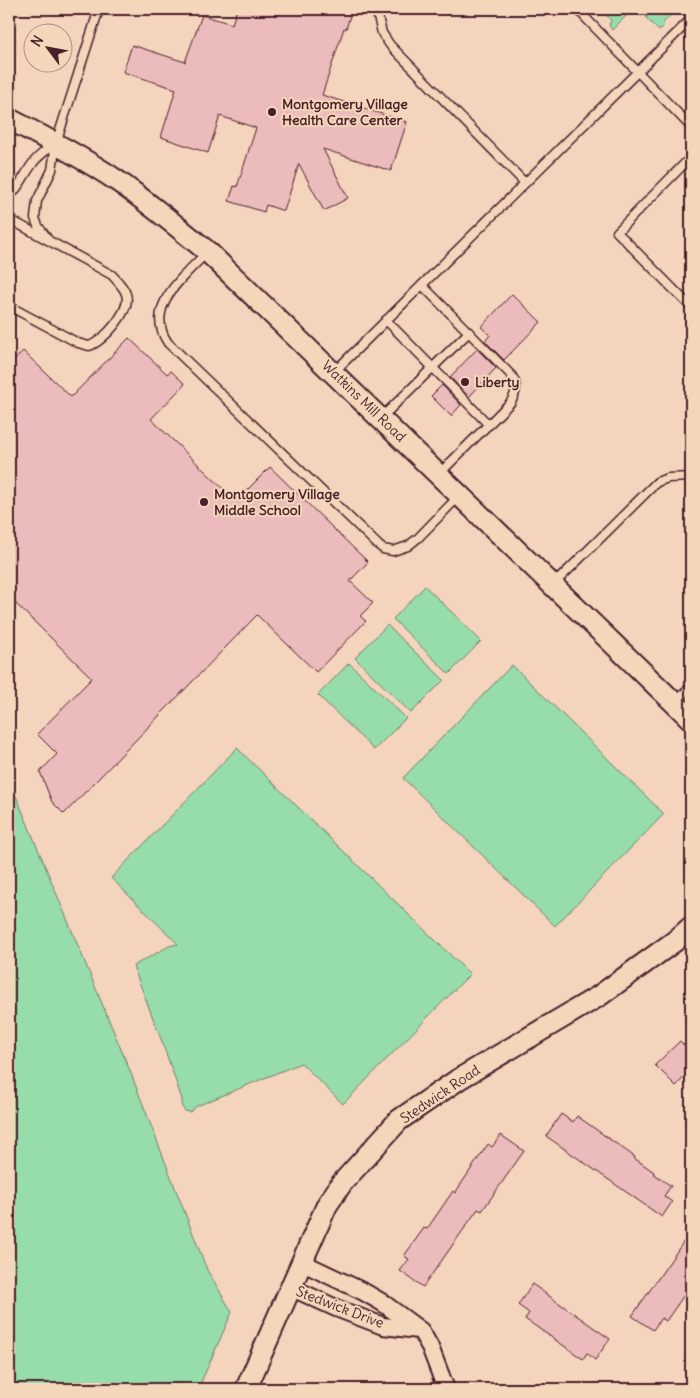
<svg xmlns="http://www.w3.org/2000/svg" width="700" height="1398" viewBox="0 0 700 1398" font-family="Delius,sans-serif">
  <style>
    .green { fill: #96ddab; stroke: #707e6b }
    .building { fill: #ecbbbb; stroke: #4a1f2b }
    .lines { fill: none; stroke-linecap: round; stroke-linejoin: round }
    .service-casing { stroke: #4a1f2b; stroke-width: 11 }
    .minor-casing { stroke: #4a1f2b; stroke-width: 20 }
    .tertiary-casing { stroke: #4a1f2b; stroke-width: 24 }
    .service { stroke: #f4d7bb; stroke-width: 8 }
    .minor { stroke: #f4d7bb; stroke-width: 16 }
    .tertiary { stroke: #f4d7bb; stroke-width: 20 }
    .poi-dot { fill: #4a1f2b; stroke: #f4d7bb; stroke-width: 2 }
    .labels { text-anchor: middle; stroke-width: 4; stroke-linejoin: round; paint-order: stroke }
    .poi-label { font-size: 14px; font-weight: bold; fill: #4a1f2b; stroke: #f4d7bb; text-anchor: start }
    .street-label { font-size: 14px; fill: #4a1f2b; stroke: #f4d7bb }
  </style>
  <rect width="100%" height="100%" fill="#f5d4bd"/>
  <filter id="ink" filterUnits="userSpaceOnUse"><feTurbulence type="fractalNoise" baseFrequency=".02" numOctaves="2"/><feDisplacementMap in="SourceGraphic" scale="10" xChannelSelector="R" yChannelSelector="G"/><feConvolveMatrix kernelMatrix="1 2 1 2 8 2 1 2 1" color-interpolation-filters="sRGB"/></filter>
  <g filter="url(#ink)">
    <!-- green -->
    <g class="green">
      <polygon points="600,9 628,9 625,17 612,30 609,25 611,20"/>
      <polygon points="645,9 677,9 663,23 664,26 659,31 647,19"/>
      <polygon points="425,586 481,641 449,674 393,619"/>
      <polygon points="387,625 444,680 411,713 355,658"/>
      <polygon points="349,663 406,718 374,750 318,695"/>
      <polygon points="512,665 664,814 555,926 403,778"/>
      <polygon points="237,748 470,974 343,1104 301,1063 197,1106 190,1112 185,1111 182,1107 182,1099 161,1039 133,966 169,946 178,944 111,878"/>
      <polygon points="9,779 130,1071 207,1270 232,1312 198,1389 9,1389"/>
    </g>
    <!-- building -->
    <g class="building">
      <polygon points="237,9 352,9 346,29 344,28 322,95 407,122 391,171 323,149 348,198 324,211 299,164 284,211 266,205 264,212 229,201 234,186 237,187 256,128 220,116 208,153 161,137 176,89 123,72 132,45 185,62 202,15 232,24"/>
      <polygon points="512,294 541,322 504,360 485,341 490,335 481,327"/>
      <polygon points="129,338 167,374 171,371 185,384 151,419 236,501 270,467 368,562 350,581 373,603 360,616 366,621 316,672 257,615 64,814 52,802 40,772 57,754 37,734 92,678 9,597 9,366 23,351 71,397"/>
      <polygon points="477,349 496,368 469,397 450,377"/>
      <polygon points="442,385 461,405 451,416 431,396"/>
      <polygon points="680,1041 691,1052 691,1070 676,1086 655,1065"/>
      <polygon points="561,1114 573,1122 577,1116 635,1157 634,1158 654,1172 653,1173 671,1186 664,1196 672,1202 662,1217 546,1136"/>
      <polygon points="501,1135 524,1151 482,1211 478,1209 423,1287 400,1271 409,1259 404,1256 424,1228 427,1229 453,1191 455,1193 488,1144 492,1147"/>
      <polygon points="691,1231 691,1285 666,1321 661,1318 653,1330 632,1316"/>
      <polygon points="532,1284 610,1339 595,1360 587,1353 583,1359 525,1319 529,1313 518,1305"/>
    </g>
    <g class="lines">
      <!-- service casing -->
      <g class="service-casing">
        <g id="service">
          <polyline points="376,9 382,33 390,45 525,183"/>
          <polyline points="577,9 691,127"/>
          <polyline points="691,157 617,232 691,307"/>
          <path d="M9 197C20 187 24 175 33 163 38 156 47 150 54 144"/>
          <path d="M9 219 112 275C117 281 124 287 126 294 132 310 103 342 89 346L78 343 9 306"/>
          <polyline points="47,238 38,226 35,218 37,201 52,170 56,143 99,9"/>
          <path d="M206 253C184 277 143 307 168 343L378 545 383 549 393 551 408 546 418 538 459 496"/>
          <path d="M422 285 511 375C518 384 517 393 510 403L439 474"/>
          <polyline points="386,320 489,425"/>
          <polyline points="334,372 691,19"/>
          <polyline points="381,418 469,332"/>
          <polyline points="553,585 657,482 668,478 691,477"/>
          <polyline points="675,703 691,686"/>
        </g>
      </g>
      <!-- minor casing -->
      <g class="minor-casing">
        <g id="minor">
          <polyline points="301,1262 364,1292 383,1303 421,1331 430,1347 446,1389"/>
          <polyline points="290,1287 336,1308 383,1326 419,1330"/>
        </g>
      </g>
      <!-- tertiary casing -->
      <g class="tertiary-casing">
        <g id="tertiary">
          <path d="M9 119C46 138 82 157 116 180 148 202 178 227 208 252L691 719"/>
          <polyline points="246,1389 327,1205 342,1183 399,1120 459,1079 599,996 675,941 691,927"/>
        </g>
      </g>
      <!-- service -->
      <use href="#service" class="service"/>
      <!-- minor -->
      <use href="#minor" class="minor"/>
      <!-- tertiary -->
      <use href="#tertiary" class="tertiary"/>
    </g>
  </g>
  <!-- markers -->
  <g class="poi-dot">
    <circle cx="272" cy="112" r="5"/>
    <circle cx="465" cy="382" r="5"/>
    <circle cx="204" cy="502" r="5"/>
  </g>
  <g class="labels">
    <!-- poi labels -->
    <g class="poi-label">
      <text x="282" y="109">Montgomery Village<tspan x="282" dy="16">Health Care Center</tspan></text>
      <text x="475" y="387">Liberty</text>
      <text x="214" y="499">Montgomery Village<tspan x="214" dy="16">Middle School</tspan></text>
    </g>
    <!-- street labels -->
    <g class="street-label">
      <text transform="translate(364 401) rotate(44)" y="5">Watkins Mill Road</text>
      <text transform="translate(440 1094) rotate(-34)" y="5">Stedwick Road</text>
      <text transform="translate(340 1307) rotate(21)" y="5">Stedwick Drive</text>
    </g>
  </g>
  <!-- margin -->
  <rect width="700" height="1398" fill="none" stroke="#f4d7bb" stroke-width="30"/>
  <rect x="15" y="15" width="670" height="1368" fill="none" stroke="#4a1f2b" stroke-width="2" filter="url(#ink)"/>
  <!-- north arrow -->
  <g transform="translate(48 48) rotate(302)"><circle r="24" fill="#f4d7bb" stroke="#b08d81"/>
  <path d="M0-4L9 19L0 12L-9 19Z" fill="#4a1f2b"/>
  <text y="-8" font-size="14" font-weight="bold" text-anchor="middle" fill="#4a1f2b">N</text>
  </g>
</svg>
